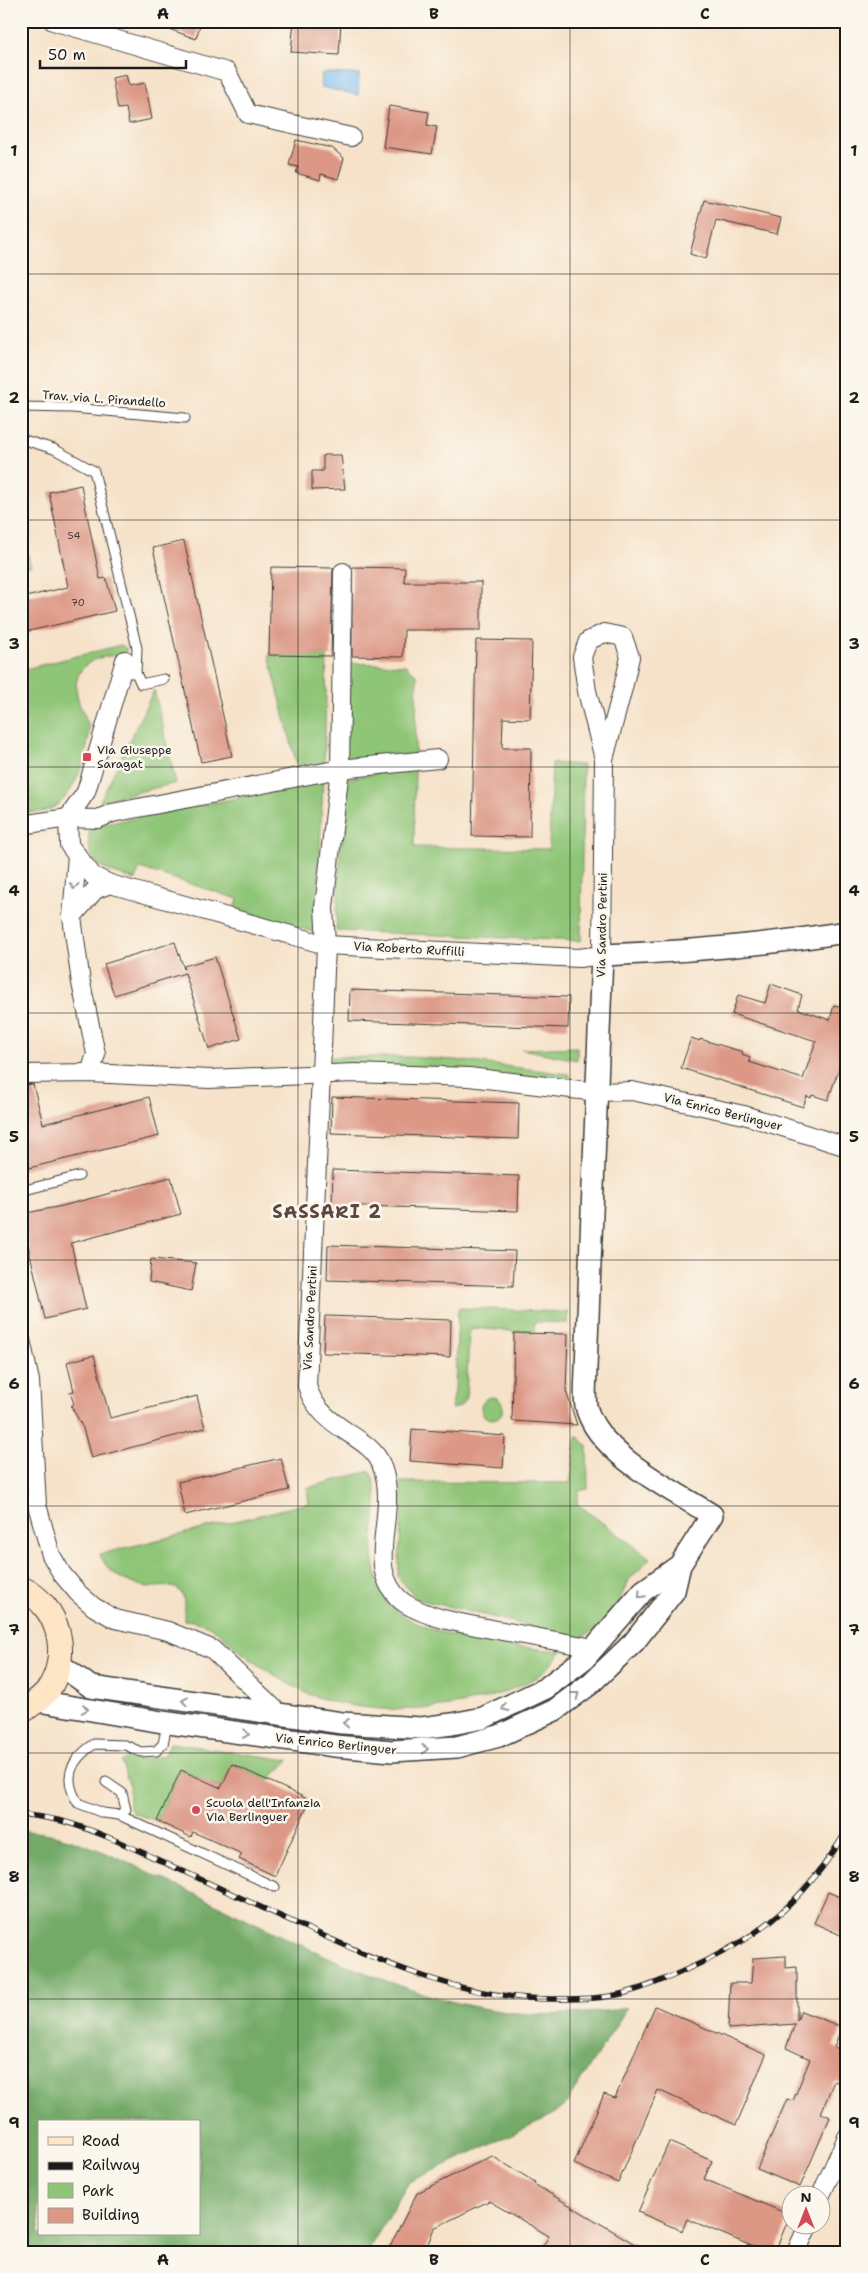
<svg xmlns="http://www.w3.org/2000/svg" width="868" height="2273" viewBox="0 0 868 2273" font-family="'Shantell Sans',sans-serif">
  <style>
    .green { fill: #8fc577; stroke: #56704a }
    .forest { fill: #73aa68; stroke: #486342; fill-rule: evenodd }
    .water { fill: #7abff1; stroke: #4b6e86 }
    .building { fill: #dc9785 }
    .lines { fill: none; stroke-linecap: round; stroke-linejoin: round }
    .service-casing { stroke: #3d3a36; stroke-width: 11 }
    .minor-casing { stroke: #3d3a36; stroke-width: 20 }
    .tertiary-casing { stroke: #3d3a36; stroke-width: 24 }
    .secondary-casing { stroke: #3d3a36; stroke-width: 26 }
    .service { stroke: #fff; stroke-width: 9 }
    .minor { stroke: #fff; stroke-width: 18 }
    .tertiary { stroke: #fff; stroke-width: 21 }
    .secondary { stroke: #fde5c5; stroke-width: 24 }
    .rail-casing { stroke: #1c1c1c; stroke-width: 5.5 }
    .rail { stroke: #fbf7ec; stroke-width: 4; stroke-dasharray: 11; stroke-linecap: butt }
    .oneway { stroke: #999 }
    .grid { fill: none; stroke: #1c1c1c; stroke-width: 1; stroke-opacity: 0.55 }
    .poi-dot { fill: #d1495b; stroke: #fbf7ec; stroke-width: 2 }
    .labels { text-anchor: middle; stroke-width: 5; stroke-linejoin: round; paint-order: stroke }
    .number-label { font-size: 10px; fill: #4c3b36 }
    .street-label { font-size: 12px; fill: #1c1c1c; stroke: #fbf7ec }
    .poi-label { font-size: 12px; fill: #1c1c1c; stroke: #fbf7ec; text-anchor: start }
    .district-label { font-size: 18px; font-weight: bold; letter-spacing: 1px; fill: #5f4741; stroke: #fbf7ec }
    .neatline { fill: none; stroke: #1c1c1c; stroke-width: 2 }
    .grid-label { font-size: 16px; text-anchor: middle; font-weight: bold; fill: #1c1c1c }
  </style>
  <rect width="100%" height="100%" fill="#fbf7ec"/>
  <filter id="ink" filterUnits="userSpaceOnUse"><feTurbulence type="fractalNoise" baseFrequency=".02" numOctaves="2"/><feDisplacementMap in="SourceGraphic" scale="10" xChannelSelector="R" yChannelSelector="G"/><feConvolveMatrix kernelMatrix="1 2 1 2 8 2 1 2 1" color-interpolation-filters="sRGB"/></filter>
  <filter id="wash" filterUnits="userSpaceOnUse"><feTurbulence type="fractalNoise" baseFrequency=".0096" numOctaves="4" result="noise"/><feDisplacementMap in="SourceGraphic" scale="20" xChannelSelector="R" yChannelSelector="G"/><feGaussianBlur stdDeviation="1.12" result="paint"/><feColorMatrix in="noise" values="0 0 0 0 0 0 0 0 0 0 0 0 0 0 0 0 0 1.4 0 .05"/><feComposite in="paint" operator="in"/></filter>
  <g filter="url(#wash)">
    <rect width="100%" height="100%" fill="#f6e2c9"/>
    <!-- green -->
    <g class="green">
      <polygon points="21,527 31,566 21,568"/>
      <path d="M121 645 127 649 123 655C96 655 69 665 78 699 80 710 89 719 89 731 88 755 73 802 48 810 40 813 30 812 21 813V670Z"/>
      <polygon points="269,655 327,655 324,770 298,770"/>
      <polygon points="347,663 405,665 417,675 415,756 344,767"/>
      <polygon points="154,690 176,783 100,801"/>
      <polygon points="552,763 583,765 581,941 336,931 344,779 415,767 414,847 549,849"/>
      <path d="M323 781 316 933 235 908 238 899 140 868 135 880C104 870 83 865 90 827Z"/>
      <polygon points="577,1047 577,1060 522,1049"/>
      <polygon points="332,1057 408,1057 455,1060 569,1074 573,1082 332,1067"/>
      <polygon points="458,1308 568,1312 568,1323 534,1322 535,1333 472,1328 469,1334 466,1400 459,1407 451,1409 455,1390"/>
      <circle cx="492" cy="1408" r="11"/>
      <polygon points="577,1436 587,1445 588,1489 579,1491 577,1504 650,1558 629,1580 614,1612 598,1628 580,1638 417,1599 398,1577 402,1510 400,1482 570,1483"/>
      <path d="M370 1471C383 1498 371 1525 373 1553 374 1567 378 1586 385 1597 410 1640 516 1647 562 1651 555 1659 547 1670 538 1676 477 1713 375 1720 309 1694 297 1689 284 1681 273 1674 262 1667 251 1660 241 1652 221 1635 213 1622 184 1620 184 1612 186 1596 179 1590 172 1585 160 1587 152 1587 131 1586 107 1575 100 1554L309 1503 307 1488Z"/>
      <polygon points="170,1743 289,1760 269,1780 232,1764 221,1788 181,1770 157,1821 133,1813 129,1804 129,1784 121,1762 128,1757 142,1760 165,1755"/>
    </g>
    <!-- forest -->
    <path class="forest" d="M21 1830C34 1832 47 1833 58 1836 102 1848 143 1870 184 1889 284 1935 397 1999 507 2012 547 2017 588 2014 627 2008L564 2107 544 2119 409 2182 367 2252H21ZM39 2122H199V2234H39Z"/>
    <!-- water -->
    <polygon class="water" points="322,73 359,74 358,95 321,87"/>
    <g id="blocks">
      <!-- building -->
      <g class="building">
        <polygon points="153,21 201,21 196,39 153,23"/>
        <polygon points="294,21 341,21 339,55 291,52"/>
        <polygon points="126,75 129,86 145,83 152,119 129,124 126,108 118,109 112,78"/>
        <polygon points="389,106 429,112 427,125 437,127 432,154 383,147"/>
        <polygon points="296,140 332,148 344,158 338,179 321,174 320,180 296,173 298,167 289,165"/>
        <polygon points="704,200 781,218 777,234 716,220 706,259 690,254"/>
        <polygon points="323,455 341,455 345,489 312,490 312,471 323,471"/>
        <polygon points="81,485 100,579 106,578 115,611 21,633 21,598 68,587 49,492"/>
        <polygon points="184,541 232,756 201,762 153,548"/>
        <polygon points="271,567 333,568 331,656 269,655"/>
        <polygon points="352,567 405,568 404,582 481,582 481,630 404,630 403,657 352,656"/>
        <polygon points="476,640 532,641 530,719 503,718 502,748 531,748 530,837 472,836"/>
        <polygon points="175,942 184,969 184,966 215,957 241,1039 209,1049 185,973 114,995 104,964"/>
        <polygon points="771,984 802,995 798,1009 830,1020 834,1005 847,1009 847,1046 828,1100 812,1095 811,1098 807,1096 803,1107 681,1068 691,1038 700,1041 700,1039 743,1052 742,1054 750,1057 749,1062 803,1079 816,1041 732,1014 738,995 765,1003"/>
        <polygon points="350,990 569,997 568,1028 349,1021"/>
        <polygon points="33,1084 43,1124 149,1097 159,1136 21,1170 21,1085"/>
        <polygon points="332,1097 519,1103 518,1139 331,1133"/>
        <polygon points="333,1170 519,1176 518,1211 332,1205"/>
        <polygon points="171,1177 181,1214 71,1243 86,1309 45,1319 21,1214 62,1206"/>
        <polygon points="328,1245 515,1251 513,1286 327,1280"/>
        <polygon points="151,1259 196,1263 191,1291 149,1282"/>
        <polygon points="325,1316 451,1320 450,1357 323,1353"/>
        <polygon points="514,1333 568,1334 566,1391 577,1425 512,1421"/>
        <polygon points="94,1355 110,1418 197,1396 205,1428 91,1458 83,1428 71,1406 74,1404 70,1392 74,1391 67,1362"/>
        <polygon points="412,1429 505,1436 503,1468 410,1461"/>
        <polygon points="281,1458 289,1490 185,1515 178,1482"/>
        <polygon points="232,1764 310,1800 275,1876 239,1859 242,1854 193,1832 191,1837 157,1821 181,1770 221,1788"/>
        <polygon points="828,1892 847,1900 847,1938 814,1923"/>
        <polygon points="786,1956 786,1968 797,1967 797,2021 801,2011 842,2027 834,2047 847,2052 847,2086 834,2081 821,2113 830,2117 800,2187 757,2169 787,2099 793,2101 810,2059 786,2048 795,2024 728,2029 730,1983 751,1983 753,1958"/>
        <polygon points="655,2006 766,2055 736,2125 658,2090 618,2183 574,2164 604,2094 615,2098"/>
        <polygon points="669,2142 712,2161 704,2179 790,2215 775,2252 766,2252 687,2219 682,2231 638,2212"/>
        <polygon points="492,2156 535,2182 534,2184 648,2252 539,2252 549,2236 489,2201 434,2228 425,2252 387,2252 417,2193"/>
      </g>
    </g>
  </g>
  <g filter="url(#ink)">
    <use href="#blocks" fill-opacity="0" stroke="#3d3a36" stroke-width="1"/>
    <g class="lines">
      <!-- service casing -->
      <g class="service-casing">
        <g id="service">
          <polyline points="21,407 72,408 185,418"/>
          <polyline points="21,439 54,449 94,471 137,648 136,673"/>
          <polyline points="131,673 136,673 141,684 164,679"/>
          <polyline points="21,1191 79,1176"/>
          <path d="M106 1782 122 1793 126 1810 119 1815 103 1813 78 1803C62 1777 71 1760 94 1744L125 1745 141 1752 156 1751 163 1744 166 1729 162 1723"/>
          <polyline points="119,1815 275,1887"/>
        </g>
      </g>
      <!-- minor casing -->
      <g class="minor-casing">
        <g id="minor">
          <polyline points="53,21 227,72 248,114 351,137"/>
          <path d="M343 572 340 769 324 907 326 945 321 1074 307 1386C320 1430 369 1434 381 1464 395 1498 380 1532 383 1566 385 1581 393 1596 406 1604 433 1620 466 1624 497 1630 529 1636 562 1642 594 1648"/>
          <polyline points="125,660 86,792 68,818 98,819 112,813 340,769 438,759"/>
          <polyline points="21,825 68,818 69,845 93,876 110,884 326,945 579,958 602,955 604,759 587,691 582,657 588,641 604,633 623,637 630,657 623,688 604,759"/>
          <polyline points="77,855 72,917 81,983 96,1054 90,1073"/>
          <polyline points="72,917 95,890 110,884"/>
          <polyline points="21,1074 90,1073 209,1079 354,1073 469,1077 597,1092 632,1091 744,1115 847,1147"/>
          <polyline points="21,1340 30,1381 37,1505 51,1555 62,1574 78,1593 94,1607 115,1619 168,1631 212,1649 281,1715"/>
          <polyline points="820,2197 847,2137"/>
          <polyline points="796,2252 808,2226"/>
        </g>
      </g>
      <!-- tertiary casing -->
      <g class="tertiary-casing">
        <g id="tertiary">
          <polyline points="59,1664 91,1687 342,1723 421,1728 452,1724 483,1718 546,1688 585,1658 643,1591 680,1565"/>
          <path d="M38 1701 162 1722 335 1746 392 1751 457 1747 499 1736 555 1710 590 1684 634 1642 674 1591 680 1565 712 1515C674 1491 597 1454 586 1406 584 1395 586 1380 586 1368L602 955C685 952 765 945 847 932"/>
        </g>
      </g>
      <!-- secondary casing -->
      <g class="secondary-casing">
        <path id="secondary" d="M21 1588C59 1605 72 1655 48 1690 41 1699 31 1705 21 1712"/>
      </g>
      <!-- service -->
      <use href="#service" class="service"/>
      <!-- minor -->
      <use href="#minor" class="minor"/>
      <!-- tertiary -->
      <use href="#tertiary" class="tertiary"/>
      <!-- secondary -->
      <use href="#secondary" class="secondary"/>
      <!-- rail casing -->
      <g class="rail-casing">
        <path id="rail" d="M21 1814C35 1816 49 1818 62 1821 101 1832 137 1850 174 1867 217 1887 261 1907 304 1927 385 1964 466 2000 556 1999 579 1999 603 1999 625 1993 647 1987 669 1978 690 1968 763 1936 806 1899 847 1830"/>
      </g>
      <!-- rail -->
      <use href="#rail" class="rail"/>
    </g>
    <!-- one-way arrows -->
    <defs><path id="oneway-chevron" d="M-2-3.5L2.5 0L-2 3.5" fill="none" stroke-width="1.6" stroke-linecap="round" stroke-linejoin="round" transform="scale(1.25)"/></defs>
    <g class="oneway">
      <use href="#oneway-chevron" transform="translate(74 886) rotate(95)"/>
      <use href="#oneway-chevron" transform="translate(641 1595) rotate(133)"/>
      <use href="#oneway-chevron" transform="translate(576 1695) rotate(-37)"/>
      <use href="#oneway-chevron" transform="translate(185 1701) rotate(-172)"/>
      <use href="#oneway-chevron" transform="translate(505 1708) rotate(157)"/>
      <use href="#oneway-chevron" transform="translate(85 1709) rotate(10)"/>
      <use href="#oneway-chevron" transform="translate(346 1723) rotate(-175)"/>
      <use href="#oneway-chevron" transform="translate(246 1734) rotate(8)"/>
      <use href="#oneway-chevron" transform="translate(425 1749) rotate(-4)"/>
    </g>
  </g>
  <!-- grid -->
  <path class="grid" d="M298 21V2252M570 21V2252M21 274H847M21 520H847M21 767H847M21 1013H847M21 1260H847M21 1506H847M21 1753H847M21 1999H847"/>
  <!-- markers -->
  <g class="poi-dot">
    <rect x="82" y="752" width="10" height="10" rx="2.5"/>
    <circle cx="196" cy="1810" r="5"/>
  </g>
  <g class="labels">
    <!-- number labels -->
    <g class="number-label">
      <text x="74" y="539">54</text>
      <text x="78" y="606">70</text>
    </g>
    <!-- street labels -->
    <g class="street-label">
      <text transform="translate(104 399) rotate(4)" y="4">Trav. via L. Pirandello</text>
      <text transform="translate(602 925) rotate(-89)" y="4">Via Sandro Pertini</text>
      <text transform="translate(409 949) rotate(3)" y="4">Via Roberto Ruffilli</text>
      <text transform="translate(723 1112) rotate(14)" y="4">Via Enrico Berlinguer</text>
      <text transform="translate(310 1318) rotate(-87)" y="4">Via Sandro Pertini</text>
      <text transform="translate(336 1744) rotate(6)" y="4">Via Enrico Berlinguer</text>
    </g>
    <!-- poi labels -->
    <g class="poi-label">
      <text x="97" y="754">Via Giuseppe<tspan x="97" dy="14">Saragat</tspan></text>
      <text x="206" y="1807">Scuola dell'Infanzia<tspan x="206" dy="14">Via Berlinguer</tspan></text>
    </g>
    <!-- district labels -->
    <g class="district-label">
      <text x="327" y="1218">SASSARI 2</text>
    </g>
  </g>
  <!-- margin -->
  <rect width="868" height="2273" fill="none" stroke="#fbf7ec" stroke-width="55"/>
  <!-- legend -->
  <rect x="38" y="2120" width="162" height="115" fill="#fbf7ec" stroke="#a29f99"/>
  <rect x="48" y="2137" width="25" height="8" fill="#fde5c5" stroke="#a29f99"/>
  <text x="82" y="2146" font-size="15" fill="#1c1c1c">Road</text>
  <rect x="48" y="2162" width="25" height="8" fill="#1c1c1c" stroke="#a29f99"/>
  <text x="82" y="2170" font-size="15" fill="#1c1c1c">Railway</text>
  <rect x="48" y="2183" width="25" height="15" fill="#8fc577" stroke="#a29f99"/>
  <text x="82" y="2196" font-size="15" fill="#1c1c1c">Park</text>
  <rect x="48" y="2208" width="25" height="15" fill="#dc9785" stroke="#a29f99"/>
  <text x="82" y="2220" font-size="15" fill="#1c1c1c">Building</text>
  <!-- north arrow -->
  <g transform="translate(806 2210)"><circle r="24" fill="#fbf7ec" stroke="#a29f99"/>
  <path d="M0-4L9 19L0 12L-9 19Z" fill="#d1495b"/>
  <text y="-8" font-size="14" font-weight="bold" text-anchor="middle" fill="#1c1c1c">N</text>
  </g>
  <!-- scale -->
  <path d="M40 60v8h146v-8" fill="none" stroke="#1c1c1c" stroke-width="2.5"/>
  <text x="48" y="60" font-size="15" fill="#1c1c1c" stroke="#fbf7ec" stroke-width="4" paint-order="stroke">50 m</text>
  <rect x="28" y="28" width="812" height="2218" class="neatline"/>
  <g class="grid-label">
    <text x="163" y="19">A</text>
    <text x="434" y="19">B</text>
    <text x="705" y="19">C</text>
    <text x="14" y="156">1</text>
    <text x="854" y="156">1</text>
    <text x="14" y="403">2</text>
    <text x="854" y="403">2</text>
    <text x="14" y="649">3</text>
    <text x="854" y="649">3</text>
    <text x="14" y="896">4</text>
    <text x="854" y="896">4</text>
    <text x="14" y="1142">5</text>
    <text x="854" y="1142">5</text>
    <text x="14" y="1389">6</text>
    <text x="854" y="1389">6</text>
    <text x="14" y="1635">7</text>
    <text x="854" y="1635">7</text>
    <text x="14" y="1882">8</text>
    <text x="854" y="1882">8</text>
    <text x="14" y="2128">9</text>
    <text x="854" y="2128">9</text>
    <text x="163" y="2265">A</text>
    <text x="434" y="2265">B</text>
    <text x="705" y="2265">C</text>
  </g>
</svg>
